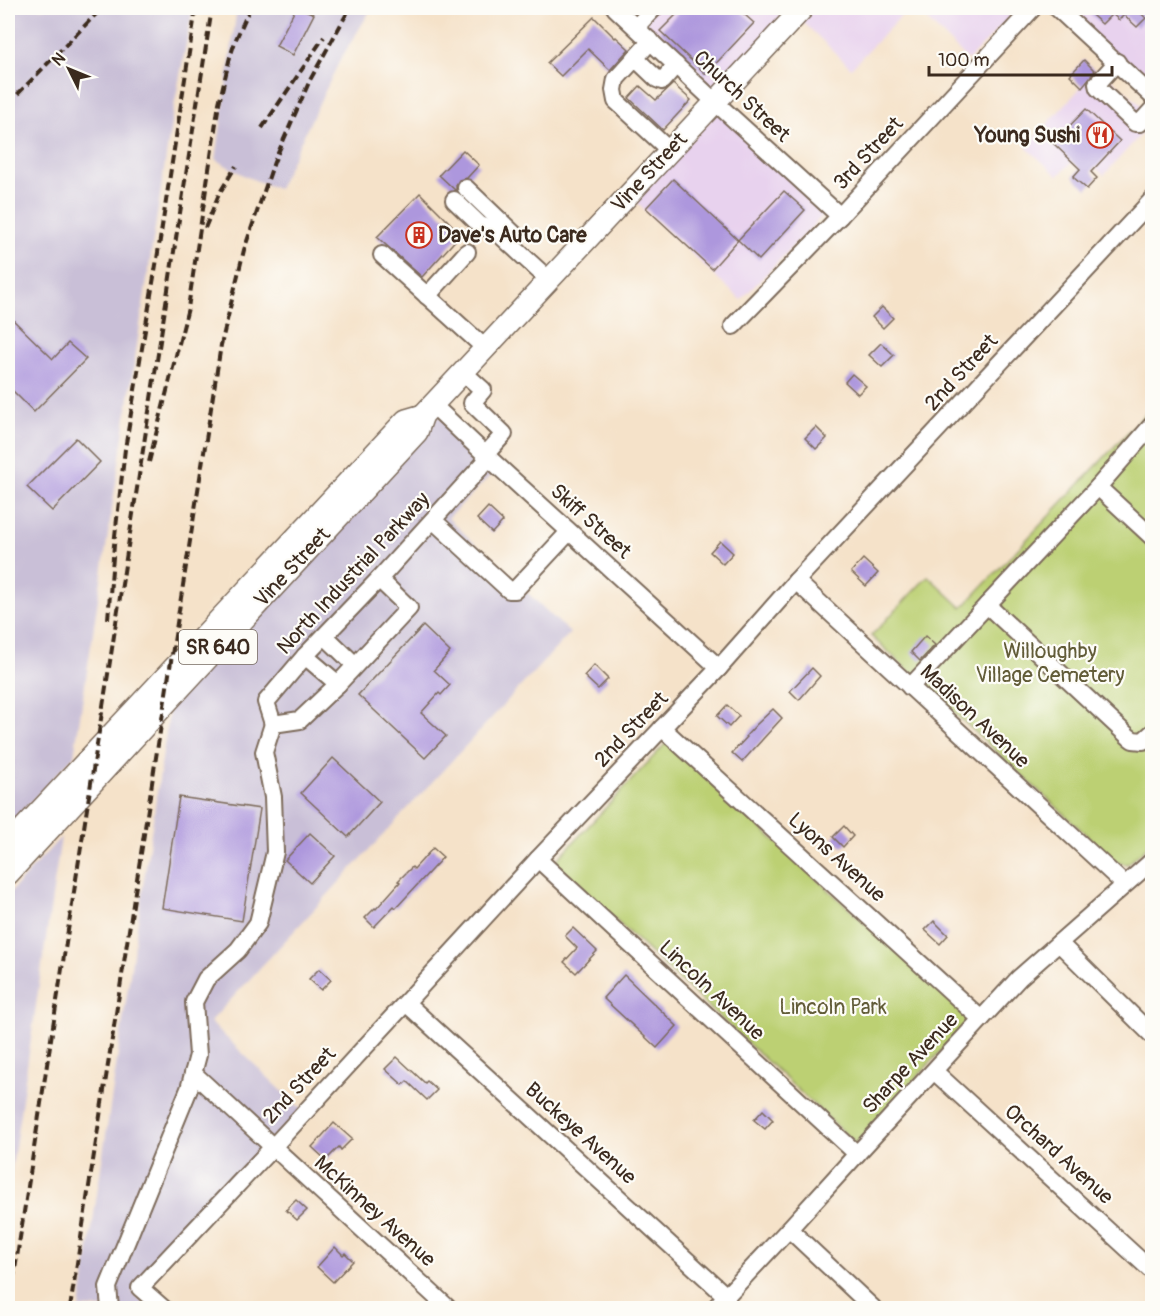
<svg xmlns="http://www.w3.org/2000/svg" width="1160" height="1316" viewBox="0 0 1160 1316" font-family="Pangolin,sans-serif">
  <style>
    .built { fill: #e8d2ee }
    .industrial { fill: #c9bfd7 }
    .green { fill: #bcd073; stroke: #7c7d48; stroke-width: 1.5 }
    .building { fill: #ad97dd }
    .lines { fill: none; stroke-linecap: round; stroke-linejoin: round }
    .minor-casing { stroke: #7c6a5a; stroke-width: 20 }
    .major-casing { stroke: #7c6a5a; stroke-width: 24 }
    .minor { stroke: #fff; stroke-width: 16 }
    .major { stroke: #fff; stroke-width: 21 }
    .rail { stroke: #3b2a1e; stroke-width: 4; stroke-dasharray: 9 4.5; stroke-linecap: butt }
    .labels { text-anchor: middle; stroke-width: 4.5; stroke-linejoin: round; paint-order: stroke }
    .shield { fill: #fdfcf7; stroke: #75695f; stroke-width: 1.5 }
    .shield-label { font-size: 20px; font-weight: bold; fill: #3b2a1e }
    .street-label { font-size: 21px; fill: #3b2a1e; stroke: #fdfcf7 }
    .poi-label { font-size: 21px; font-weight: bold; fill: #3b2a1e; stroke: #fdfcf7; text-anchor: end }
    .park-label { font-size: 21px; fill: #625c38; stroke: #fdfcf7 }
  </style>
  <rect width="100%" height="100%" fill="#fdfcf7"/>
  <filter id="ink" filterUnits="userSpaceOnUse"><feTurbulence type="fractalNoise" baseFrequency=".0167" numOctaves="2"/><feDisplacementMap in="SourceGraphic" scale="12" xChannelSelector="R" yChannelSelector="G"/><feConvolveMatrix kernelMatrix="1 2 1 2 8 2 1 2 1" color-interpolation-filters="sRGB"/></filter>
  <filter id="wash" filterUnits="userSpaceOnUse"><feTurbulence type="fractalNoise" baseFrequency=".008" numOctaves="4" result="noise"/><feDisplacementMap in="SourceGraphic" scale="24" xChannelSelector="R" yChannelSelector="G"/><feGaussianBlur stdDeviation="1.35" result="paint"/><feColorMatrix in="noise" values="0 0 0 0 0 0 0 0 0 0 0 0 0 0 0 0 0 1.4 0 .05"/><feComposite in="paint" operator="in"/></filter>
  <g filter="url(#wash)">
    <rect width="100%" height="100%" fill="#f5e2c9"/>
    <!-- built -->
    <g class="built">
      <polygon points="621,8 795,8 713,95"/>
      <polygon points="810,8 909,8 851,68 800,19"/>
      <polygon points="915,8 1019,8 968,60"/>
      <polygon points="1062,8 1152,8 1152,91"/>
      <polygon points="1099,68 1152,115 1152,122 1104,175 1080,154 1058,176 1026,147"/>
      <polygon points="718,112 828,210 741,300 635,201"/>
    </g>
    <!-- industrial -->
    <g class="industrial">
      <polygon points="8,8 193,8 172,117 74,756 8,826"/>
      <polygon points="237,8 372,8 340,60 278,189 247,177 216,160"/>
      <polygon points="438,415 497,469 448,518 570,633 210,1022 303,1111 132,1292 151,1308 80,1308 170,706"/>
      <polygon points="61,837 8,1194 8,895"/>
    </g>
    <!-- green -->
    <g class="green">
      <polygon points="1152,407 1152,842 1128,864 1117,863 871,636 928,576 962,608"/>
      <polygon points="667,742 970,1019 856,1144 554,863"/>
    </g>
    <g id="blocks">
      <!-- building -->
      <g class="building">
        <polygon points="296,8 300,8 314,14 293,55 276,46"/>
        <polygon points="683,8 737,8 754,23 706,74 660,31"/>
        <polygon points="1084,8 1135,8 1146,18 1137,27 1124,15 1119,20 1112,14 1102,24"/>
        <polygon points="594,17 615,38 616,37 629,49 610,70 588,49 561,76 547,63"/>
        <polygon points="1084,60 1095,71 1082,87 1070,75"/>
        <polygon points="673,84 691,100 663,130 629,98 640,86 656,100"/>
        <polygon points="1086,109 1120,141 1091,172 1097,178 1087,189 1073,177 1080,169 1053,143"/>
        <polygon points="463,150 479,165 467,178 459,180 456,185 456,190 455,190 439,175"/>
        <polygon points="673,179 738,240 712,269 646,208"/>
        <polygon points="784,191 805,210 759,260 738,240"/>
        <polygon points="420,193 461,234 422,277 377,237"/>
        <polygon points="882,307 893,318 883,328 872,317"/>
        <polygon points="8,315 53,359 68,343 86,359 34,412 8,386"/>
        <polygon points="881,343 894,355 882,367 869,355"/>
        <polygon points="852,374 866,386 858,394 845,382"/>
        <polygon points="816,427 827,438 816,449 805,438"/>
        <polygon points="76,438 100,462 52,511 27,487"/>
        <polygon points="488,507 503,521 492,533 477,519"/>
        <polygon points="720,541 733,553 723,564 710,552"/>
        <polygon points="863,559 878,573 866,586 851,572"/>
        <polygon points="423,626 450,652 434,670 450,685 441,695 439,693 421,713 446,736 425,758 358,695"/>
        <polygon points="925,636 935,645 920,661 911,652"/>
        <polygon points="594,665 608,679 598,689 584,676"/>
        <polygon points="812,668 820,676 799,700 790,691"/>
        <polygon points="727,705 739,716 729,727 717,716"/>
        <polygon points="773,709 782,718 742,762 732,753 747,737 746,736 756,725"/>
        <polygon points="333,758 380,802 348,837 301,793"/>
        <polygon points="179,797 260,809 242,921 162,908"/>
        <polygon points="844,826 853,836 843,847 833,837"/>
        <polygon points="310,833 335,856 310,883 285,860"/>
        <polygon points="433,848 443,857 396,908 394,906 374,927 365,918 375,908 376,909 400,882 398,881 412,867 414,869"/>
        <polygon points="934,921 948,935 940,944 925,930"/>
        <polygon points="573,928 597,951 576,973 564,962 577,948 565,936"/>
        <polygon points="319,969 331,980 321,990 309,979"/>
        <polygon points="624,975 677,1026 657,1048 603,998"/>
        <polygon points="397,1057 425,1083 427,1081 437,1090 427,1100 407,1081 403,1085 385,1069"/>
        <polygon points="763,1110 773,1120 765,1129 754,1120"/>
        <polygon points="334,1123 352,1139 341,1150 339,1147 326,1160 312,1147"/>
        <polygon points="296,1200 307,1210 297,1220 286,1210"/>
        <polygon points="335,1247 343,1255 345,1253 353,1261 333,1282 317,1267"/>
      </g>
    </g>
  </g>
  <g filter="url(#ink)">
    <use href="#blocks" fill-opacity="0" stroke="#7c6a5a" stroke-width="1.5"/>
    <g class="lines">
      <!-- minor casing -->
      <g class="minor-casing">
        <g id="minor">
          <polyline points="615,8 715,102 840,216"/>
          <polyline points="1057,8 1152,96"/>
          <polyline points="636,27 654,8"/>
          <polyline points="651,41 616,79 614,90 616,101 669,150"/>
          <polyline points="635,58 657,79 662,81 676,65"/>
          <polyline points="1117,62 1097,84 1098,88 1135,123 1140,123 1152,110"/>
          <polyline points="466,188 515,235"/>
          <polyline points="454,200 480,225 497,232 549,280"/>
          <polyline points="382,255 485,348"/>
          <polyline points="427,296 467,252"/>
          <polyline points="733,326 840,216 1033,8"/>
          <polyline points="463,372 483,390 472,403 504,434 485,455"/>
          <polyline points="433,405 489,458 719,668"/>
          <polyline points="1098,487 1152,537"/>
          <polyline points="433,520 509,590 515,590 569,532"/>
          <polyline points="796,581 1124,884"/>
          <polyline points="987,605 1129,737 1133,740 1143,741 1152,733"/>
          <polyline points="325,636 355,665"/>
          <polyline points="305,656 338,684"/>
          <polyline points="910,687 1098,487 1152,425"/>
          <polyline points="273,724 266,702 305,656 379,579 489,458"/>
          <polyline points="273,724 300,720 338,684 409,608 379,579"/>
          <polyline points="662,728 981,1019"/>
          <polyline points="538,859 857,1154"/>
          <polyline points="1059,943 1152,1035"/>
          <polyline points="406,1003 726,1296"/>
          <polyline points="934,1071 1152,1271"/>
          <polyline points="193,1073 448,1308"/>
          <polyline points="789,1229 873,1308"/>
          <polyline points="110,1308 108,1287 189,1089 198,1055 194,1002 206,979 238,950 258,923 275,852 273,797 264,752 273,724"/>
          <polyline points="163,1308 140,1288 272,1148 538,859 719,668 796,581 1152,200"/>
          <polyline points="715,1308 789,1229 857,1154 1019,978 1152,861"/>
        </g>
      </g>
      <!-- major casing -->
      <g class="major-casing">
        <g id="major">
          <polyline points="8,845 406,420 423,415"/>
          <polyline points="8,874 417,432 423,415 803,8"/>
        </g>
      </g>
      <!-- minor -->
      <use href="#minor" class="minor"/>
      <!-- major -->
      <use href="#major" class="major"/>
      <!-- rail -->
      <g class="rail">
        <polyline points="8,104 102,8"/>
        <polyline points="262,128 324,37"/>
        <polyline points="205,228 219,194 236,166"/>
        <polyline points="149,462 188,308 219,103 230,57 236,39 250,8"/>
        <polyline points="108,619 114,545 125,449 157,259 196,8"/>
        <polyline points="9,1308 212,8"/>
        <polyline points="70,1308 174,642 221,345 244,250 274,162 310,80 350,8"/>
      </g>
    </g>
  </g>
  <!-- icons -->
  <defs>
    <g id="restaurant-ring" transform="scale(1.35)"><circle r="9.5" fill="#fdfcf7" stroke="#c8321e" stroke-width="1.5"/><path d="M-5-6h1v4h1v-4h1v4h1v-4h1v5L-1.5 .5V6h-2V.5L-5-1ZM5-6V6H3V1.5H1.5Q1.5-4 5-6Z" fill="#c8321e"/></g>
    <g id="building-ring" transform="scale(1.35)"><circle r="9.5" fill="#fdfcf7" stroke="#c8321e" stroke-width="1.5"/><path d="M-4-6H4V6H1V3H-1V6H-4ZM-2.5-4.3h1.7v1.8h-1.7ZM.8-4.3h1.7v1.8H.8ZM-2.5-1h1.7V.8h-1.7ZM.8-1h1.7V.8H.8Z" fill="#c8321e"/></g>
  </defs>
  <g fill-rule="evenodd">
    <use href="#restaurant-ring" x="1100" y="135"/>
    <use href="#building-ring" x="419" y="235"/>
  </g>
  <g class="labels">
    <!-- shield labels -->
    <rect class="shield" x="179" y="630" width="78" height="34" rx="4.5"/>
    <g class="shield-label">
      <text x="218" y="654">SR 640</text>
    </g>
    <!-- street labels -->
    <g class="street-label">
      <text transform="translate(742 96) rotate(43)" y="7">Church Street</text>
      <text transform="translate(868 153) rotate(-47)" y="7">3rd Street</text>
      <text transform="translate(649 172) rotate(-47)" y="7">Vine Street</text>
      <text transform="translate(961 372) rotate(-47)" y="7">2nd Street</text>
      <text transform="translate(591 521) rotate(42)" y="7">Skiff Street</text>
      <text transform="translate(292 567) rotate(-47)" y="7">Vine Street</text>
      <text transform="translate(353 573) rotate(-47)" y="7">North Industrial Parkway</text>
      <text transform="translate(975 716) rotate(43)" y="7">Madison Avenue</text>
      <text transform="translate(631 729) rotate(-46)" y="7">2nd Street</text>
      <text transform="translate(837 857) rotate(42)" y="7">Lyons Avenue</text>
      <text transform="translate(712 990) rotate(43)" y="7">Lincoln Avenue</text>
      <text transform="translate(910 1063) rotate(-47)" y="7">Sharpe Avenue</text>
      <text transform="translate(299 1085) rotate(-47)" y="7">2nd Street</text>
      <text transform="translate(581 1133) rotate(42)" y="7">Buckeye Avenue</text>
      <text transform="translate(1059 1154) rotate(42)" y="7">Orchard Avenue</text>
      <text transform="translate(375 1211) rotate(42)" y="7">McKinney Avenue</text>
    </g>
    <!-- poi labels -->
    <g class="poi-label">
      <text x="1080" y="142">Young Sushi</text>
      <text x="438" y="242" text-anchor="start">Dave's Auto Care</text>
    </g>
    <!-- park labels -->
    <g class="park-label">
      <text x="1050" y="658">Willoughby<tspan x="1050" dy="24">Village Cemetery</tspan></text>
      <text x="833" y="1014">Lincoln Park</text>
    </g>
  </g>
  <!-- margin -->
  <rect width="1160" height="1316" fill="none" stroke="#fdfcf7" stroke-width="30"/>
  <!-- north arrow -->
  <g transform="translate(69 69) rotate(313)" stroke="#fdfcf7" stroke-width="4.5" paint-order="stroke">
  <path d="M0-4.5L10 22L0 15L-10 22Z" fill="#3b2a1e"/>
  <text y="-9" font-size="16" font-weight="bold" text-anchor="middle" fill="#3b2a1e">N</text>
  </g>
  <!-- scale -->
  <path d="M929 66v9h183v-9" fill="none" stroke="#3b2a1e" stroke-width="3"/>
  <text x="938" y="66" font-size="18" fill="#3b2a1e" stroke="#fdfcf7" stroke-width="4.5" paint-order="stroke">100 m</text>
</svg>
